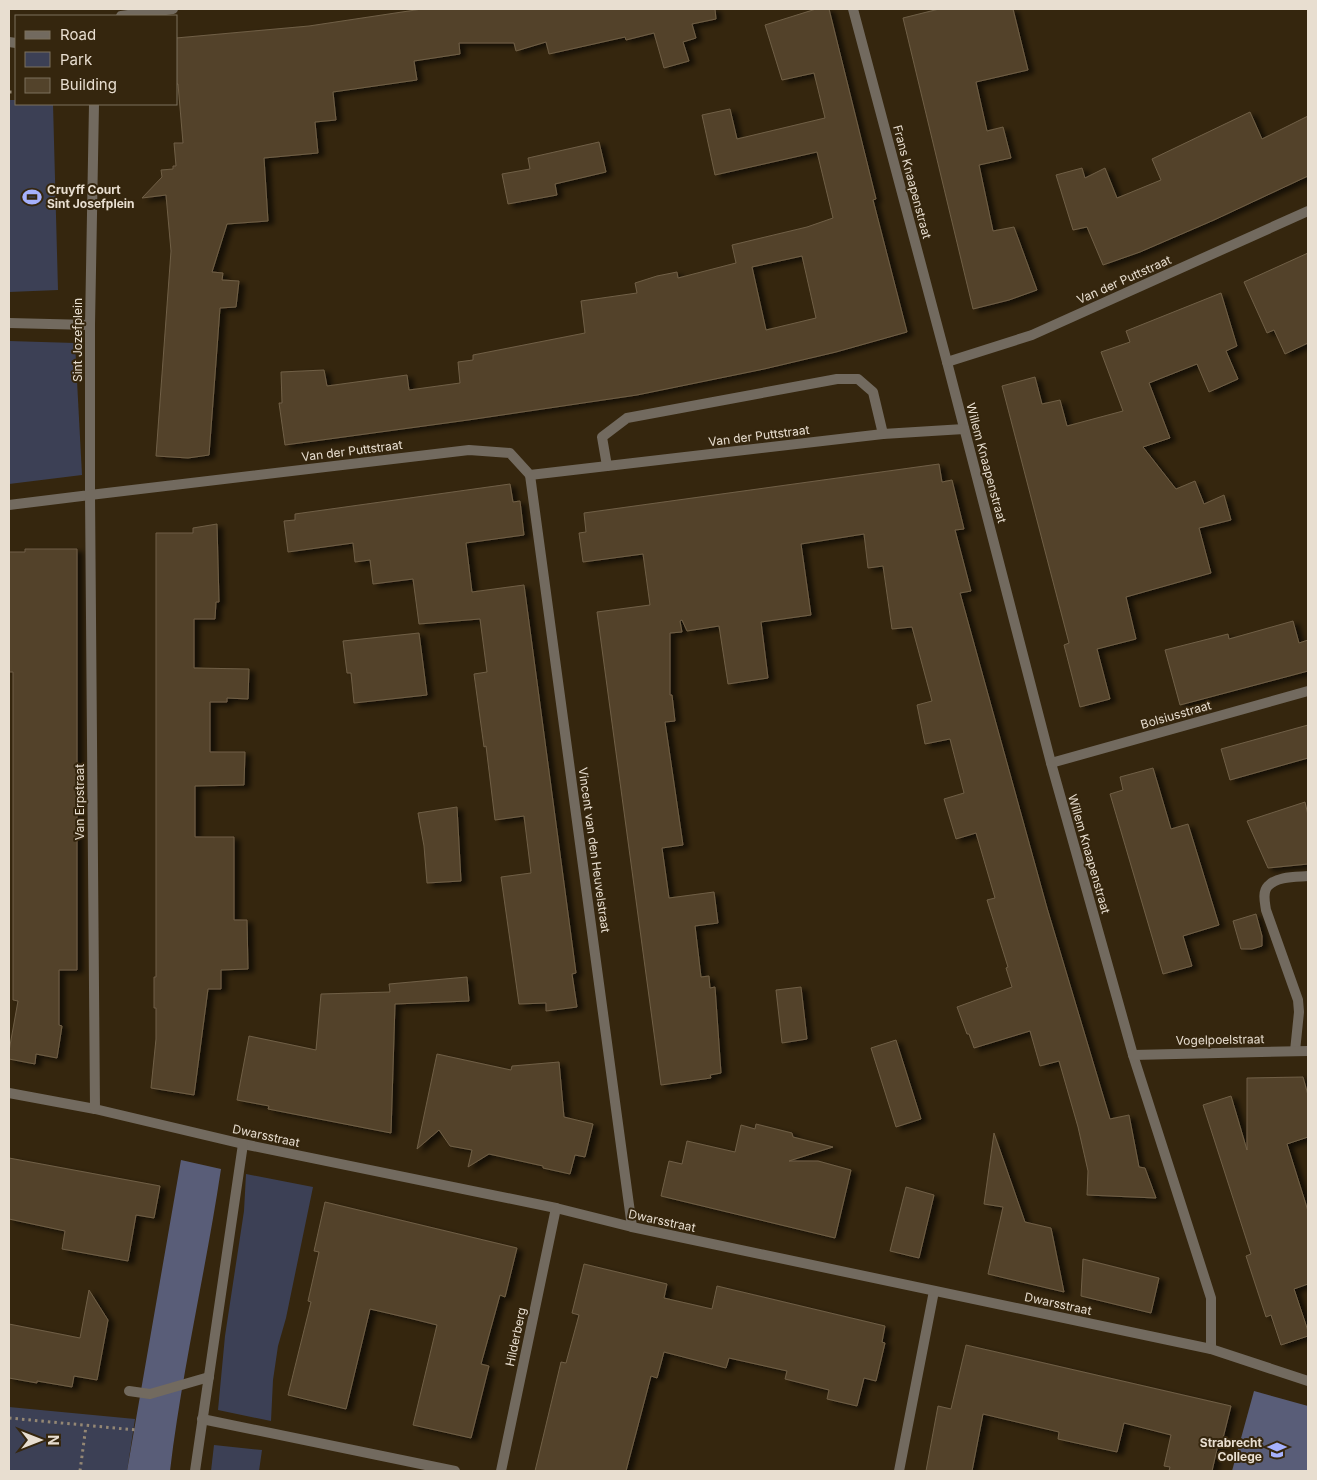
<svg xmlns="http://www.w3.org/2000/svg" width="1317" height="1480" viewBox="0 0 1317 1480" font-family="Inter,sans-serif">
  <style>
    .green { fill: #3c4055 }
    .forest { fill: #595d78 }
    .building { fill: #53432b; stroke: #705f46; fill-rule: evenodd; filter: url(#shadow) }
    .lines { fill: none; stroke-linecap: round; stroke-linejoin: round }
    .path { stroke: #948774; stroke-width: 3; stroke-dasharray: 2.5 4; stroke-linecap: butt }
    .lane { stroke: #726a5f; stroke-width: 10 }
    .street { stroke: #726a5f; stroke-width: 10 }
    .labels { text-anchor: middle; stroke-width: 4; stroke-linejoin: round; paint-order: stroke }
    .street-label { font-size: 12px; fill: #e8ded0; stroke: #35260e }
    .poi-label { font-size: 12px; font-weight: bold; fill: #e8ded0; stroke: #35260e; text-anchor: start }
  </style>
  <defs>
    <filter id="shadow"><feDropShadow dx="5.5" dy="3" stdDeviation="2.5" flood-color="#0009"/></filter>
  </defs>
  <rect width="100%" height="100%" fill="#35260e"/>
  <!-- green -->
  <g class="green">
    <polygon points="9,100 16,100 16,104 53,104 58,290 9,292"/>
    <polygon points="9,341 75,343 82,475 9,484"/>
    <polygon points="246,1174 313,1187 286,1318 278,1346 273,1380 271,1421 218,1410 225,1336 244,1211"/>
    <polygon points="9,1407 135,1419 127,1471 9,1471"/>
    <polygon points="214,1445 262,1450 259,1471 211,1471"/>
  </g>
  <!-- forest -->
  <g class="forest">
    <path d="M181 1160 221 1169C206 1270 182 1370 170 1471H127Z"/>
    <polygon points="1254,1391 1308,1406 1308,1471 1232,1471"/>
  </g>
  <!-- building -->
  <g class="building">
    <polygon points="422,9 715,9 716,19 692,24 696,38 683,42 689,61 664,68 654,33 626,40 625,37 549,54 546,42 516,51 514,43 459,43 460,54 414,61 417,80 333,92 336,120 315,122 318,153 264,158 268,221 227,224 212,272 223,273 222,280 239,281 236,307 220,308 209,455 188,458 156,456 171,251 166,195 142,198 162,177 161,170 173,169 173,166 176,166 174,143 183,143 178,84 176,84 176,38 309,26"/>
    <path d="M816 9H829L876 199 873 200 907 332 836 352 764 369 637 395 468 420 285 445 279 403H282L281 372 324 370 327 386 407 375 409 390 460 383 458 362 473 360V355L585 333 581 301 637 293 635 283 657 276 677 272 678 278 736 263 732 245 807 227 833 218 817 152 715 175 702 115 730 109 737 139 825 118 814 73 782 80 765 25ZM802 256 816 318 766 330 752 267Z"/>
    <polygon points="939,9 1013,9 1028,70 976,82 987,131 1003,127 1011,158 979,165 993,231 1014,227 1037,290 1009,300 973,309 903,18"/>
    <polygon points="1250,112 1262,139 1308,116 1308,176 1214,220 1140,252 1103,265 1087,227 1073,230 1056,175 1082,168 1085,178 1105,168 1117,198 1161,180 1152,159"/>
    <polygon points="599,142 606,172 555,184 557,195 508,204 502,174 530,169 528,158"/>
    <polygon points="1308,253 1308,343 1285,354 1274,330 1267,333 1244,282"/>
    <polygon points="1221,293 1237,346 1226,351 1238,379 1209,392 1197,364 1149,383 1170,438 1143,447 1176,489 1195,481 1204,504 1224,495 1231,520 1199,528 1211,573 1126,597 1136,639 1097,649 1110,699 1080,707 1064,645 1069,643 1002,386 1035,377 1042,404 1060,400 1067,426 1123,411 1101,352 1130,342 1126,331"/>
    <polygon points="939,464 942,482 952,480 964,529 955,530 971,591 960,593 1047,908 1110,1119 1129,1115 1139,1167 1145,1168 1156,1198 1087,1195 1088,1171 1078,1127 1059,1061 1040,1066 1030,1031 974,1048 969,1034 967,1034 957,1007 1012,987 1006,968 1008,967 987,900 995,898 976,833 956,839 944,799 964,793 950,739 925,744 917,705 932,701 912,627 892,629 883,566 868,568 864,534 801,544 811,615 761,622 768,678 728,684 719,626 687,631 682,620 680,621 682,632 670,633 670,695 672,695 675,721 665,722 683,845 662,848 669,898 714,892 718,923 695,926 701,977 709,976 710,988 715,987 721,1073 710,1075 711,1078 661,1085 597,612 650,605 643,554 583,562 579,533 586,532 584,513"/>
    <polygon points="510,484 513,502 520,501 524,535 466,543 472,592 524,585 576,973 572,974 577,1007 546,1011 546,1003 519,1004 501,877 531,873 524,816 495,820 486,746 484,747 474,674 487,672 480,619 419,624 413,579 373,584 370,560 355,562 353,543 288,552 284,521 295,520 295,514"/>
    <polygon points="217,524 219,602 216,602 215,619 194,619 194,668 249,669 248,699 227,698 227,702 210,702 210,752 245,752 244,785 195,786 195,837 234,837 234,920 247,920 248,969 221,970 221,989 208,989 194,1095 151,1088 156,1039 156,1008 154,1008 154,977 156,977 156,533 193,533 193,528"/>
    <polygon points="25,549 77,549 77,970 59,970 59,1025 62,1026 57,1058 36,1054 35,1064 9,1059 9,1051 18,1001 13,1000 13,672 9,672 9,552 25,552"/>
    <polygon points="1293,621 1299,643 1308,640 1308,671 1180,705 1165,650 1228,634 1229,639"/>
    <polygon points="419,633 427,695 354,703 351,673 347,673 343,641"/>
    <polygon points="1308,725 1308,758 1230,780 1221,749"/>
    <polygon points="1153,768 1171,829 1188,824 1219,925 1183,936 1192,966 1163,974 1110,794 1123,790 1120,777"/>
    <polygon points="1305,802 1308,815 1308,864 1268,868 1247,821"/>
    <polygon points="457,807 461,881 427,883 424,846 418,813"/>
    <polygon points="1256,914 1262,936 1262,946 1252,949 1241,949 1233,921"/>
    <polygon points="467,977 469,1001 395,1004 391,1133 268,1109 269,1106 237,1100 249,1036 316,1050 321,994 390,992 389,984"/>
    <polygon points="801,987 807,1039 782,1043 776,990"/>
    <polygon points="896,1040 921,1119 896,1127 871,1048"/>
    <polygon points="437,1054 511,1070 512,1066 559,1062 564,1117 593,1124 585,1157 575,1155 570,1174 543,1168 543,1166 489,1154 468,1167 472,1150 450,1146 439,1130 417,1149"/>
    <polygon points="1303,1077 1308,1095 1308,1137 1287,1144 1308,1211 1308,1284 1294,1289 1308,1331 1308,1336 1281,1345 1271,1315 1266,1317 1246,1256 1251,1254 1203,1105 1231,1096 1247,1150 1247,1078"/>
    <polygon points="756,1124 792,1133 793,1137 833,1147 789,1161 818,1161 851,1170 835,1238 661,1196 669,1161 682,1164 687,1141 735,1152 741,1125 755,1129"/>
    <polygon points="994,1133 1025,1222 1051,1228 1064,1292 988,1274 1003,1207 984,1204"/>
    <polygon points="9,1158 160,1186 154,1218 136,1215 128,1261 62,1249 65,1231 9,1219"/>
    <polygon points="906,1187 934,1195 919,1258 890,1251"/>
    <polygon points="325,1202 517,1248 505,1297 500,1295 481,1364 489,1366 471,1438 413,1425 437,1325 413,1319 370,1309 346,1409 288,1395 311,1302 308,1301 319,1252 314,1251"/>
    <polygon points="1083,1259 1159,1278 1151,1313 1081,1296"/>
    <polygon points="584,1264 667,1284 664,1298 712,1309 717,1286 885,1326 882,1342 885,1343 876,1381 864,1378 857,1406 827,1399 829,1390 785,1379 787,1371 729,1358 726,1368 664,1352 657,1378 651,1376 626,1471 535,1471 561,1362 566,1363 579,1315 572,1313"/>
    <polygon points="89,1290 108,1320 97,1380 74,1376 72,1387 37,1381 37,1383 9,1378 9,1324 80,1338"/>
    <polygon points="966,1345 1231,1406 1221,1446 1218,1445 1212,1471 1169,1471 1170,1467 1164,1466 1171,1435 1124,1423 1117,1452 1058,1439 1059,1432 983,1414 972,1471 926,1471 938,1406 951,1409"/>
  </g>
  <g class="lines">
    <!-- path -->
    <g class="path">
      <polyline points="9,92 16,92"/>
      <polyline points="9,1418 136,1430"/>
      <polyline points="80,1471 86,1426"/>
    </g>
    <!-- lane -->
    <g class="lane">
      <polyline points="9,323 90,325"/>
      <path d="M1295 1051 1299 1012 1298 1000 1266 910C1265 903 1262 892 1268 886 1277 876 1296 877 1308 876"/>
      <polyline points="129,1391 150,1394 209,1377"/>
      <polyline points="899,1471 934,1291"/>
    </g>
    <!-- street -->
    <g class="street">
      <polyline points="853,9 947,362 1051,763 1133,1055 1211,1298 1211,1349"/>
      <polyline points="121,16 173,9"/>
      <polyline points="9,42 16,43"/>
      <polyline points="947,362 1032,335 1308,211"/>
      <polyline points="607,466 602,437 627,418 837,379 858,379 873,392 883,434"/>
      <polyline points="530,475 632,1227"/>
      <polyline points="9,505 90,495 90,325 94,104"/>
      <polyline points="1051,763 1308,691"/>
      <polyline points="1133,1055 1308,1051"/>
      <polyline points="9,1093 95,1109 243,1144 556,1208 632,1227 1211,1349 1308,1381"/>
      <polyline points="95,1109 90,495 469,450 510,453 530,475 883,434 964,429"/>
      <polyline points="202,1419 455,1471"/>
      <polyline points="195,1471 243,1144"/>
      <polyline points="501,1471 556,1208"/>
    </g>
  </g>
  <!-- icons -->
  <defs>
    <g id="stadium-bare" transform="scale(1.5)"><path d="M0-5a6.5 5 0 1 0 0 10a6.5 5 0 1 0 0-10ZM-3.5-1.8h7v3.6h-7Z" fill="#a6b1fc" stroke="#35260e" stroke-width="2.5" paint-order="stroke"/></g>
    <g id="school-bare" transform="scale(1.5)"><path d="M0-5L7-2L0 1L-7-2ZM-4 1L0 2.5L4 1V4Q0 6-4 4Z" fill="#a6b1fc" stroke="#35260e" stroke-width="2.5" paint-order="stroke"/></g>
  </defs>
  <g fill-rule="evenodd">
    <use href="#stadium-bare" x="32" y="197"/>
    <use href="#school-bare" x="1277" y="1450"/>
  </g>
  <g class="labels">
    <!-- street labels -->
    <g class="street-label">
      <text transform="translate(912 182) rotate(75)" y="4">Frans Knaapenstraat</text>
      <text transform="translate(1124 280) rotate(-24)" y="4">Van der Puttstraat</text>
      <text transform="translate(78 340) rotate(-90)" y="4">Sint Jozefplein</text>
      <text transform="translate(759 436) rotate(-7)" y="4">Van der Puttstraat</text>
      <text transform="translate(352 451) rotate(-7)" y="4">Van der Puttstraat</text>
      <text transform="translate(986 463) rotate(75)" y="4">Willem Knaapenstraat</text>
      <text transform="translate(1176 715) rotate(-16)" y="4">Bolsiusstraat</text>
      <text transform="translate(80 802) rotate(-90)" y="4">Van Erpstraat</text>
      <text transform="translate(594 850) rotate(82)" y="4">Vincent van den Heuvelstraat</text>
      <text transform="translate(1089 854) rotate(74)" y="4">Willem Knaapenstraat</text>
      <text transform="translate(1220 1040) rotate(-1)" y="4">Vogelpoelstraat</text>
      <text transform="translate(266 1136) rotate(12)" y="4">Dwarsstraat</text>
      <text transform="translate(662 1221) rotate(12)" y="4">Dwarsstraat</text>
      <text transform="translate(1058 1304) rotate(12)" y="4">Dwarsstraat</text>
      <text transform="translate(516 1337) rotate(-78)" y="4">Hilderberg</text>
    </g>
    <!-- poi labels -->
    <g class="poi-label">
      <text x="47" y="194">Cruyff Court<tspan x="47" dy="14">Sint Josefplein</tspan></text>
      <text x="1262" y="1447" text-anchor="end">Strabrecht<tspan x="1262" dy="14">College</tspan></text>
    </g>
  </g>
  <!-- border -->
  <rect width="1317" height="1480" fill="none" stroke="#e8ded0" stroke-width="20"/>
  <!-- legend -->
  <rect x="15" y="15" width="162" height="90" fill="#35260e" stroke="#7d705c"/>
  <rect x="25" y="31" width="25" height="8" fill="#726a5f" stroke="#7d705c"/>
  <text x="60" y="40" font-size="15" fill="#e8ded0">Road</text>
  <rect x="25" y="52" width="25" height="15" fill="#3c4055" stroke="#7d705c"/>
  <text x="60" y="65" font-size="15" fill="#e8ded0">Park</text>
  <rect x="25" y="78" width="25" height="15" fill="#53432b" stroke="#7d705c"/>
  <text x="60" y="90" font-size="15" fill="#e8ded0">Building</text>
  <!-- north arrow -->
  <g transform="translate(40 1440) rotate(90)" stroke="#35260e" stroke-width="4" paint-order="stroke">
  <path d="M0-4L9 19L0 12L-9 19Z" fill="#e8ded0"/>
  <text y="-8" font-size="14" font-weight="bold" text-anchor="middle" fill="#e8ded0">N</text>
  </g>
</svg>
